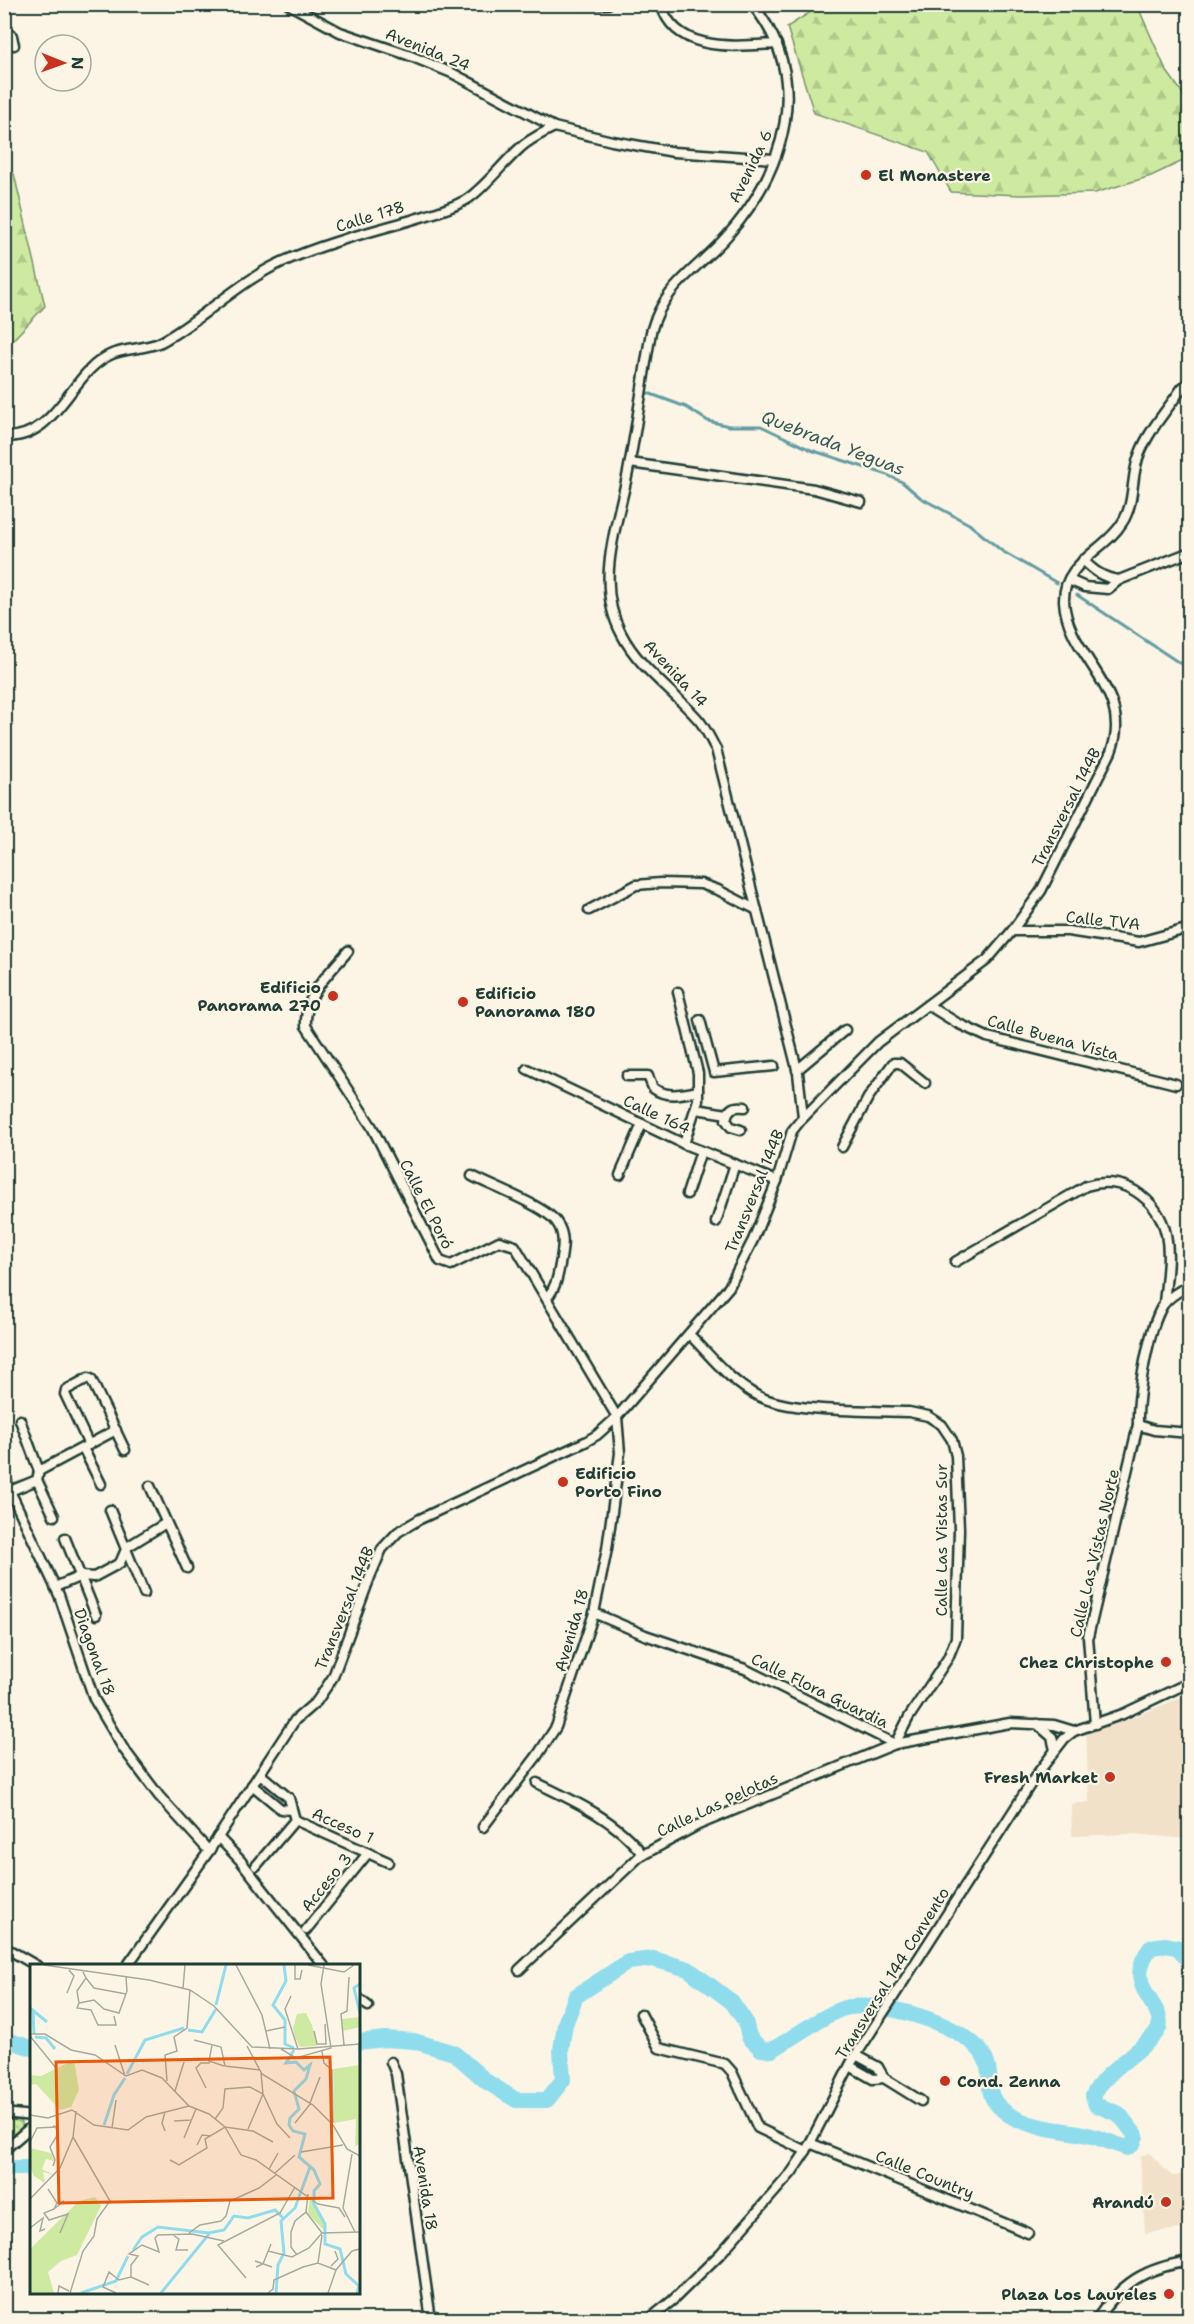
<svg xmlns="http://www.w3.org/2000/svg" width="1194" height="2324" viewBox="0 0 1194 2324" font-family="'Shantell Sans',sans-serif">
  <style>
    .built { fill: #f1e1c9 }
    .green { fill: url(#green-dots); stroke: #76936a; stroke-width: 1.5 }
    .forest { fill: url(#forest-firs); stroke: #76936a; stroke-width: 1.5 }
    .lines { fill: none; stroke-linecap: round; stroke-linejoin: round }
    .stream { stroke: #629ca3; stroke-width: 3 }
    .river { stroke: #8fdced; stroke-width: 16 }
    .street-casing { stroke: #1f3d34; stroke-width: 13 }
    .street { stroke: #fcf5e5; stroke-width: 8 }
    .poi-dot { fill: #c8321e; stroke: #fcf5e5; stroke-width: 2 }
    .labels { text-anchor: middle; stroke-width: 4.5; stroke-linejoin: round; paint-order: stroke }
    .street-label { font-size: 16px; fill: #1f3d34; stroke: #fcf5e5 }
    .poi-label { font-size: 16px; font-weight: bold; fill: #1f3d34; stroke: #fcf5e5; text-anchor: end }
    .water-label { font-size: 18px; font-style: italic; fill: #355d59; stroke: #fcf5e5 }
    .inset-river { fill: none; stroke: #8fdced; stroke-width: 3 }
    .inset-road { fill: none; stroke: #a4ab9e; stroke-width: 1.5 }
    .view { fill: #e8590c; fill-opacity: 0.15; stroke: #e8590c; stroke-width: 3 }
    .inset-edge { fill: none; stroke: #1f3d34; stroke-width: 3 }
  </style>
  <defs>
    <pattern id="green-dots" width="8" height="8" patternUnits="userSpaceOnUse" patternTransform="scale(1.5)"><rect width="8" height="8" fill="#cee9a0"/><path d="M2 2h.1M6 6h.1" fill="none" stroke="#b0c98a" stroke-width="1.8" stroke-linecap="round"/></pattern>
    <pattern id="forest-firs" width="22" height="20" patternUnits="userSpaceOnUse" patternTransform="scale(1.5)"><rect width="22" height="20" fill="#cee9a0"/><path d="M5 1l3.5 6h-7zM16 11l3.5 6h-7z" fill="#b0c98a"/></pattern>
  </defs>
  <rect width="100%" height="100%" fill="#fcf5e5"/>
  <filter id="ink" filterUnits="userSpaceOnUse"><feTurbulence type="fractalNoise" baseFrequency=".0167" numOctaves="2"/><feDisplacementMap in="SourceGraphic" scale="12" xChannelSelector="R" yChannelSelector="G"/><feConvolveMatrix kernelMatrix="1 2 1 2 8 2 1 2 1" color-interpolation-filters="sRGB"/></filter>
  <g filter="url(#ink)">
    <!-- built -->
    <g class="built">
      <polygon points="1189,1694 1189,1839 1133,1834 1072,1836 1071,1804 1089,1802 1086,1731 1125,1721"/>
      <polygon points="1149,2153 1172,2176 1189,2174 1189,2228 1145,2233 1140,2157"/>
    </g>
    <!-- green -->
    <polygon class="green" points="5,2119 20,2121 24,2128 5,2144"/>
    <!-- forest -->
    <g class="forest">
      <polygon points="823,4 1137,5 1166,70 1189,102 1189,158 1151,176 1095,193 1021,195 951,192 928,152 814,113 787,27"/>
      <polygon points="5,165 14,174 45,306 5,348"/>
    </g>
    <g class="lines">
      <!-- stream -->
      <g class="stream">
        <polyline points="648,393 686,407 708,421 729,426 761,426 811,450 885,474 902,482 921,498 969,524 1002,551 1057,583"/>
        <polyline points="1077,595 1181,664 1190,668"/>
      </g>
      <!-- river -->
      <g class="river">
        <polyline points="4,2039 32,2048"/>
        <path d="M358 2042 385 2039 414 2041 454 2053 487 2082 516 2100H547L563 2080 561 2050 565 2024 576 1996 628 1962 653 1959 688 1969 732 2002 745 2021 749 2037 761 2049 772 2050C794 2037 816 2020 839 2010 872 1996 969 2024 985 2058 996 2081 979 2094 1008 2114 1031 2129 1062 2129 1088 2135 1101 2138 1114 2144 1127 2148L1133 2144 1136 2136 1119 2114 1096 2105 1093 2096C1101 2076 1132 2057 1148 2041 1152 2037 1158 2033 1159 2027 1166 2005 1120 1987 1151 1947L1166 1945 1179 1948 1190 1964"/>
        <polyline points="4,2168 32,2168"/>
      </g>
      <!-- street casing -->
      <g class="street-casing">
        <g id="street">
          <polyline points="288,4 340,32 408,55 452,73 554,127 612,141 674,152 774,159"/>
          <polyline points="586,4 608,4"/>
          <path d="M661 4C675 54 736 46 777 44"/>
          <path d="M752 4C814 79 785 170 727 236 697 270 664 285 651 332 643 378 637 425 628 472 618 523 594 582 621 633 638 667 672 690 697 718 705 726 710 739 716 749L798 1073 803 1117"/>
          <polyline points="4,29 12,36 14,45"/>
          <path d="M4 437C59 439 70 371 112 354 127 348 146 349 161 342 203 319 238 282 282 262 322 244 366 233 408 221 426 215 446 211 464 201 480 193 504 162 520 148 529 139 543 133 554 127"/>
          <polyline points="630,463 814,489 861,502"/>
          <path d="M1083 560C1094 571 1103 578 1119 580"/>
          <polyline points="1069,580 1085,587 1108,589 1119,580 1190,552"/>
          <polyline points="589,910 636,885 660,883 701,884 718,890 757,910"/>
          <polyline points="1012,931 1068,931 1139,942 1190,928"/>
          <path d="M348 951C329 974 304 994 306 1026L372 1127 440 1261 451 1265 499 1241 515 1246 617 1417 620 1453 607 1549 594 1613 556 1727 537 1756 483 1827"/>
          <polyline points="678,992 698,1073 698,1100 684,1144"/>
          <polyline points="928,1005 957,1023 987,1037 1176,1084"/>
          <polyline points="700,1020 714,1072 774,1066"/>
          <polyline points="527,1069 684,1144 777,1181"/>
          <polyline points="797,1070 845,1030"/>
          <path d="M627 1076H648L653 1088C666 1098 682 1094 698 1091"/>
          <polyline points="696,1109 727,1114"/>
          <path d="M741 1130 731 1127 726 1120C728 1108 733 1106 745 1107"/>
          <polyline points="842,1147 868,1098 893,1063 900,1063 925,1083"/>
          <polyline points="620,1175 642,1124"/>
          <path d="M472 1176C491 1186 547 1207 557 1223 565 1234 563 1247 561 1259 558 1275 557 1286 547 1298"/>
          <polyline points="687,1194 701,1151"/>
          <polyline points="716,1222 735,1164"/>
          <path d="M955 1262 1086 1186C1102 1181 1120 1182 1135 1191 1178 1218 1168 1260 1164 1303"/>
          <polyline points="20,1420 39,1471"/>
          <path d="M1138 1425C1137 1397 1148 1329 1163 1305 1169 1296 1181 1290 1190 1285"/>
          <polyline points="89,1445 65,1394 66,1390 88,1378 91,1379 125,1450"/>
          <polyline points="83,1448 101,1484"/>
          <polyline points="4,1474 10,1491 59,1595 94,1699 123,1748 159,1796 209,1851"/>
          <polyline points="37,1480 54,1516"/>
          <polyline points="150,1486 187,1568"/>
          <polyline points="10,1491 37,1480 39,1471 116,1430"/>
          <polyline points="110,1510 144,1593"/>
          <polyline points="65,1538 96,1615"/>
          <polyline points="55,1587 81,1576 94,1577 120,1563 127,1547 166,1523"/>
          <polyline points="594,1613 645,1635 745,1669 895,1744 1010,1723 1054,1725 1074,1731"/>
          <polyline points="1037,1724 1052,1737 1055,1750"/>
          <polyline points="1095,1724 1088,1637 1138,1425 1154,1430 1190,1433"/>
          <polyline points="260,1774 289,1798 295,1820 388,1862"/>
          <path d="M537 1783C575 1801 618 1821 643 1855"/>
          <polyline points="252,1785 281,1809 291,1810"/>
          <polyline points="218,1837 240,1860 324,1966"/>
          <polyline points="256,1866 295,1820"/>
          <polyline points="306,1930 368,1853"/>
          <polyline points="4,1947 37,1966"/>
          <path d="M127 1966 209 1851 295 1720 317 1701 333 1677 370 1577 382 1549 398 1532 420 1519 585 1442 597 1435 617 1417 729 1287 753 1240 777 1181 792 1131 800 1121 878 1042 987 960 1012 931 1041 891 1111 752C1135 690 1067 657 1064 601 1063 562 1105 551 1122 523 1136 502 1130 476 1140 453 1149 430 1168 409 1182 388L1190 382"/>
          <path d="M519 1970 639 1857 698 1825 895 1744 909 1717 948 1658 956 1638 959 1529 956 1456 952 1440 942 1425 928 1416 909 1412C868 1410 793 1413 758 1396 730 1382 710 1355 689 1334"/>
          <polyline points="358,1998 368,2006"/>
          <polyline points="641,2014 659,2048 725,2064 732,2072 758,2128 806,2151"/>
          <polyline points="391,2062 396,2074 431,2320"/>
          <polyline points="850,2066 873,2079 884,2078 878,2067 856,2055"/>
          <polyline points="884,2078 921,2101"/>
          <polyline points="4,2113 32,2116"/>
          <polyline points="810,2143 1028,2233"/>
          <polyline points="4,2150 32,2126"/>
          <polyline points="648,2320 673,2300 721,2253 792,2172 806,2151 851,2063 1037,1774 1064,1739 1074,1731 1123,1714 1190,1682"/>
          <path d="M1096 2320C1122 2282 1145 2268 1190 2261"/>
        </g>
      </g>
      <!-- street -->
      <use href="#street" class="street"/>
    </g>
  </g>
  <!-- markers -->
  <g class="poi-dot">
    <circle cx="866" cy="175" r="6"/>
    <circle cx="333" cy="996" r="6"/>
    <circle cx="463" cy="1002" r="6"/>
    <circle cx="563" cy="1482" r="6"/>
    <circle cx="1166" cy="1662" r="6"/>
    <circle cx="1110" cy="1777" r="6"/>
    <circle cx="945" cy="2081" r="6"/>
    <circle cx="1166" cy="2202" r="6"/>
    <circle cx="1169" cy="2294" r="6"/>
  </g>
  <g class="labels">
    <!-- street labels -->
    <g class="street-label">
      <text transform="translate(428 49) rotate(22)" y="6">Avenida 24</text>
      <text transform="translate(750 166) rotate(-64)" y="6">Avenida 6</text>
      <text transform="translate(370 216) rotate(-17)" y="6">Calle 178</text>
      <text transform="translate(676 673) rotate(47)" y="6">Avenida 14</text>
      <text transform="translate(1066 807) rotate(-63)" y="6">Transversal 144B</text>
      <text transform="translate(1103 920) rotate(6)" y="6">Calle TVA</text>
      <text transform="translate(1053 1037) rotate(15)" y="6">Calle Buena Vista</text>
      <text transform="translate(657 1114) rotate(25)" y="6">Calle 164</text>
      <text transform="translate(754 1191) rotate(-68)" y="6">Transversal 144B</text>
      <text transform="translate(427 1204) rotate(63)" y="6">Calle El Poró</text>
      <text transform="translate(941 1540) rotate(-90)" y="6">Calle Las Vistas Sur</text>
      <text transform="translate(1094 1553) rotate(-77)" y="6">Calle Las Vistas Norte</text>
      <text transform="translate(344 1608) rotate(-68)" y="6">Transversal 144B</text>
      <text transform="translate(571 1630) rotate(-74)" y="6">Avenida 18</text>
      <text transform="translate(95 1652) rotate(70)" y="6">Diagonal 18</text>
      <text transform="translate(820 1690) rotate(26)" y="6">Calle Flora Guardia</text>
      <text transform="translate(717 1804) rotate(-25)" y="6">Calle Las Pelotas</text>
      <text transform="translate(343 1825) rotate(24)" y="6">Acceso 1</text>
      <text transform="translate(326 1882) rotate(-51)" y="6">Acceso 3</text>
      <text transform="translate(892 1973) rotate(-58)" y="6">Transversal 144 Convento</text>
      <text transform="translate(925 2174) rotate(22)" y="6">Calle Country</text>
      <text transform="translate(426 2188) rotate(81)" y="6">Avenida 18</text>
    </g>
    <!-- poi labels -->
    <g class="poi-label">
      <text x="878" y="181" text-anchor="start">El Monastere</text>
      <text x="321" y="993">Edificio<tspan x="321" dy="18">Panorama 270</tspan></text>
      <text x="475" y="999" text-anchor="start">Edificio<tspan x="475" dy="18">Panorama 180</tspan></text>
      <text x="575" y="1479" text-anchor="start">Edificio<tspan x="575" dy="18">Porto Fino</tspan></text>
      <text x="1154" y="1668">Chez Christophe</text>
      <text x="1098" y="1783">Fresh Market</text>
      <text x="957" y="2087" text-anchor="start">Cond. Zenna</text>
      <text x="1154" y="2208">Arandú</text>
      <text x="1157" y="2300">Plaza Los Laureles</text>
    </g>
    <!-- water labels -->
    <g class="water-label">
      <text transform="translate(833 443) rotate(21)" y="6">Quebrada Yeguas</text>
    </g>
  </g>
  <!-- overview -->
  <g transform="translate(30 1964)">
    <rect width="330" height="330" fill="#fcf5e5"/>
    <path d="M276 49 282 61 287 82 270 83 265 73 263 64 267 50ZM330 53V63L313 67 312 55ZM330 101V180L325 182 326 155 304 159 303 105ZM280 232 292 253 296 268 278 250Z" fill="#cee9a0"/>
    <path d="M44 96 49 126 41 143 30 146 6 120 0 121V111L11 112ZM0 184 21 189 24 197 16 195 12 205 24 211 13 208 15 219 4 212 0 203ZM65 233 71 242 47 291 31 297 18 308 24 329H0V285L49 237Z" fill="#cee9a0"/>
    <path class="inset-river" d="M254 1 256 17 243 41 255 56V80L264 84M330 20 324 24 330 49M186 41 196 1M0 44 17 58M3 47 4 70M158 66 172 68 186 45M5 73 16 74 25 85M329 79 330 98M264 86 256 99 266 98 274 106 280 101 276 115 264 127 269 145 260 154 259 161 263 167 275 170 269 193 284 206 290 220 284 227V240L295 260V280L310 285 316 310 329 322 327 329M97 110 115 76 154 64M74 161 84 131 95 114M103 286 112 273 128 263 179 269 194 266 204 252 218 254 245 246 253 254M51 329 86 317 98 292M131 329 179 270M246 329 248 301 254 289 251 257 265 244 280 203"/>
    <path class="inset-road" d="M14 1 119 16 160 26 184 42 222 83 268 85 330 80M206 1 232 51 240 85M265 1V15H270L272 6M278 1 314 8 324 1M53 8 56 14 47 27 49 39 64 36 74 45 89 49 97 27 96 13M56 14 64 24 96 30M153 24 155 1M37 29 44 12 39 6M261 32 255 45 268 85M49 39 47 44 61 46 68 61H86L84 52M236 67 255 63M284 67 287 80H296L295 60M0 70H15L41 86 65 91 96 112 112 106 132 114 159 142 179 150 195 163 211 191 226 196 288 240 309 244 315 253M0 72 26 104M164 76 191 83 195 102 230 106M85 81 95 112M182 81 179 97 194 102M314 81 311 50 317 47 319 13M217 82 232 110 283 141 303 161 317 185 330 192M251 85 266 94 301 84 291 20 294 1M292 87 294 99 302 106 303 159M137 117 135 91 147 87 144 73 157 64 160 26M176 124 166 104 171 99H180M145 127 154 98M280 139 290 113M135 148 132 159 135 167M0 151 18 154 42 146 64 161 98 166 116 153 159 142M185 155 193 144 195 125 220 123 233 130 247 160 260 174M144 157 162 156M265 159 281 139M82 164 86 136M218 165 233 130 231 109M154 174 166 145M0 178 7 164 27 163 23 162M167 181 172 171 181 172M271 188 313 181M322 190 313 244 325 268M140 196 149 201 177 184 175 175 195 163 223 167 243 178M23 202 25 196 20 183 28 170 26 164M239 205 248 189M245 209 265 191M18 225 27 239 24 245 34 237M0 235 30 204 43 173 46 147M24 245 14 249 19 256 38 250 30 269M276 248 292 269M0 264 13 254 10 267 15 265M159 269 170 261 191 257 196 252 200 237 229 224 246 211M292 269 330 268M143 271 149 275 146 286H158M238 287 262 293 279 284 292 269M267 291 261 283V268L265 257 276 248 278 230M225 297 242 303M288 299 292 271M301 302 308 295 305 287M226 303 233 300 241 280M101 313 119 321M216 314 188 281 250 249 265 223M28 329 29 322 39 327M40 329 53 287 64 272 67 255 80 237 43 173M86 329 73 323 79 308 89 316 101 313V301L108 292 99 290 112 281 129 288 125 274 128 271 162 270 194 277M238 329 243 325 244 316 273 303 288 299 306 306M298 329 306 306 322 287 330 285"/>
    <path class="view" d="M300 93 303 234 29 239 26 98Z"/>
    <rect width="330" height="330" class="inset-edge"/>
  </g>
  <!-- margin -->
  <rect width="1194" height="2324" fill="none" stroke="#fcf5e5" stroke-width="24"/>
  <rect x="12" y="12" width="1170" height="2300" fill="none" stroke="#1f3d34" stroke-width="2" filter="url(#ink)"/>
  <!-- north arrow -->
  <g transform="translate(63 63) rotate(91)"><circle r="28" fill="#fcf5e5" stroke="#a4ab9e" stroke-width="1.5"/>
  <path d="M0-4.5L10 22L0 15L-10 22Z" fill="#c8321e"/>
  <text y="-9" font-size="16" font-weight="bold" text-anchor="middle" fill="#1f3d34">N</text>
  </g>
</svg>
